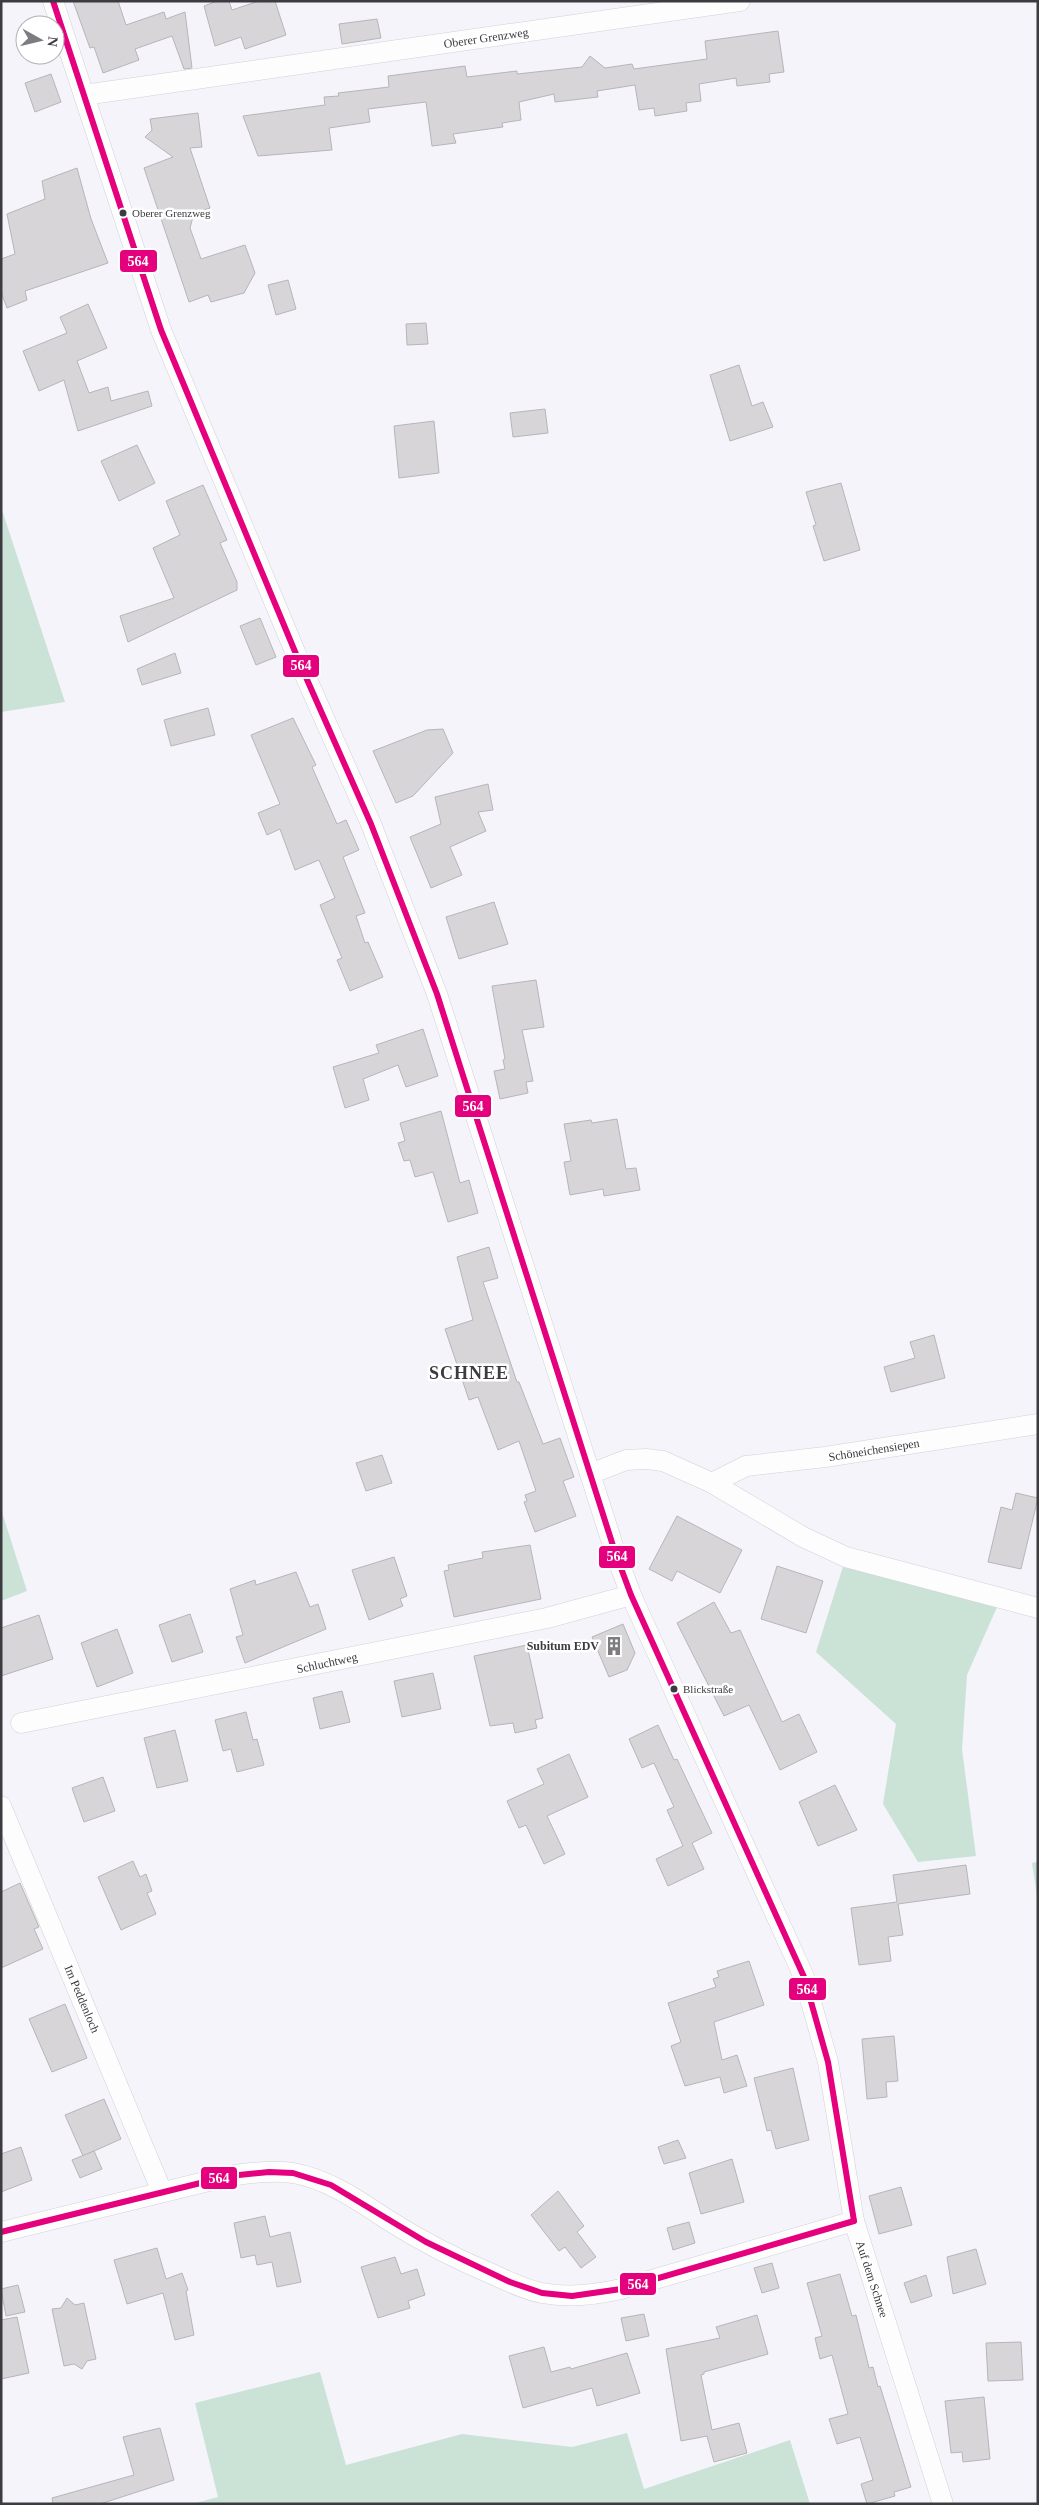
<svg xmlns="http://www.w3.org/2000/svg" width="1039" height="2505" viewBox="0 0 1039 2505" font-family="'Times New Roman',serif">
  <style>
    .green { fill: #cae3d6 }
    .building { fill: #d7d5d8; stroke: #b8b5b9 }
    .lines { fill: none; stroke-linecap: round; stroke-linejoin: round }
    .street-casing { stroke: #d1d2d7; stroke-width: 21 }
    .street { stroke: #fdfdfe; stroke-width: 20 }
    .bus-1-casing { stroke: #fff; stroke-width: 10 }
    .bus-1 { stroke: #e5007d; stroke-width: 6 }
    .bus-dot { fill: #3b3b40; stroke: #fff; stroke-width: 2 }
    .labels { text-anchor: middle; stroke-width: 5; stroke-linejoin: round; paint-order: stroke }
    .bus-label { font-size: 11px; fill: #3b3b40; stroke: #fff; text-anchor: start }
    .street-label { font-size: 12px; fill: #3b3b40; stroke: #fff }
    .poi-label { font-size: 12px; font-weight: bold; fill: #3b3b40; stroke: #fff; text-anchor: end }
    .district-label { font-size: 18px; font-weight: bold; letter-spacing: 1px; fill: #3b3b40; stroke: #fff }
    .line-badge { stroke: #fff; stroke-width: 2 }
    .badge-label { font-size: 14px; text-anchor: middle; font-weight: bold; fill: #fff }
  </style>
  <rect width="100%" height="100%" fill="#f4f4fa"/>
  <!-- green -->
  <g class="green">
    <polygon points="3,513 65,702 1,712 1,514"/>
    <polygon points="1,1509 27,1591 1,1601"/>
    <polygon points="846,1557 1001,1598 967,1675 962,1749 976,1856 918,1862 883,1804 896,1724 816,1652"/>
    <polygon points="1038,1862 1038,1902 1032,1863"/>
    <polygon points="320,2372 346,2465 462,2434 572,2447 627,2433 644,2489 790,2440 810,2504 192,2504 218,2497 195,2403"/>
  </g>
  <!-- building -->
  <g class="building">
    <polygon points="73,1 118,1 126,25 164,12 166,19 185,12 192,68 184,69 172,36 135,49 139,60 103,73 94,47 90,48"/>
    <polygon points="217,1 229,1 232,10 259,1 275,1 286,35 245,49 241,37 215,46 204,6"/>
    <polygon points="377,19 381,38 342,44 339,24"/>
    <polygon points="778,31 784,72 769,74 770,82 737,86 736,78 699,84 701,101 686,103 687,111 655,116 654,108 639,110 635,85 597,91 598,97 555,102 554,94 519,102 521,120 502,123 503,127 453,134 456,143 432,146 426,102 368,109 370,122 329,128 332,150 258,156 243,116 325,105 324,97 339,96 338,93 389,87 388,76 465,66 467,77 517,71 517,74 582,67 590,56 605,68 632,64 634,69 707,59 705,41"/>
    <polygon points="51,74 61,102 35,112 25,83"/>
    <polygon points="198,113 202,147 190,148 210,208 194,213 190,228 201,259 245,245 255,273 244,293 211,302 208,295 189,302 144,168 173,157 145,137 152,130 150,119"/>
    <polygon points="77,168 91,219 108,263 25,291 27,300 7,308 1,292 1,259 15,254 7,214 45,199 42,181"/>
    <polygon points="288,280 296,309 276,315 268,285"/>
    <polygon points="88,304 107,348 77,361 89,393 108,387 111,401 148,391 152,406 78,431 64,380 39,391 23,351 67,333 60,317"/>
    <polygon points="426,323 428,344 407,345 406,324"/>
    <polygon points="739,365 752,406 763,402 773,427 730,441 710,375"/>
    <polygon points="545,409 548,433 513,437 510,413"/>
    <polygon points="434,421 439,473 399,478 394,426"/>
    <polygon points="137,445 155,483 119,501 101,461"/>
    <polygon points="841,483 860,550 824,561 813,526 816,525 806,492"/>
    <polygon points="203,485 227,540 220,543 237,582 237,590 128,642 120,616 174,598 153,548 180,535 166,501"/>
    <polygon points="260,618 276,657 256,665 240,626"/>
    <polygon points="175,653 181,673 142,685 137,669"/>
    <polygon points="208,708 215,735 171,746 164,720"/>
    <polygon points="293,718 316,765 312,767 337,824 346,820 359,850 343,857 365,913 356,916 365,943 368,942 383,977 350,991 337,960 342,958 320,905 335,898 319,860 295,870 280,829 267,835 258,813 280,804 251,735"/>
    <polygon points="443,729 453,753 413,796 396,803 373,751 427,730"/>
    <polygon points="488,784 493,810 478,812 486,831 450,847 462,875 431,888 410,837 441,824 435,797"/>
    <polygon points="494,902 508,944 459,959 446,917"/>
    <polygon points="536,980 544,1027 522,1030 533,1081 526,1082 528,1093 500,1099 494,1071 505,1069 503,1060 505,1059 492,986"/>
    <polygon points="423,1029 438,1076 406,1087 398,1065 363,1079 369,1100 345,1108 333,1067 379,1053 376,1045"/>
    <polygon points="441,1111 460,1183 469,1180 478,1213 448,1222 433,1172 415,1177 410,1160 404,1161 398,1143 405,1141 400,1123"/>
    <polygon points="617,1119 626,1169 636,1168 640,1190 604,1196 603,1189 570,1195 564,1162 571,1161 564,1124 591,1120 592,1123"/>
    <polygon points="489,1247 498,1278 483,1282 517,1382 519,1382 543,1444 560,1438 574,1477 563,1481 576,1516 535,1532 524,1502 527,1501 525,1495 536,1491 519,1441 498,1450 478,1397 469,1400 445,1329 473,1320 457,1257"/>
    <polygon points="934,1335 945,1378 891,1392 884,1367 915,1358 910,1342"/>
    <polygon points="382,1455 392,1483 366,1491 356,1463"/>
    <polygon points="1016,1493 1038,1498 1021,1569 988,1562 1001,1507 1012,1510"/>
    <polygon points="677,1516 742,1550 720,1593 677,1571 672,1581 649,1569"/>
    <polygon points="530,1545 541,1599 454,1617 444,1571 449,1570 448,1565 483,1558 482,1552"/>
    <polygon points="394,1557 407,1596 400,1599 403,1606 369,1620 352,1570"/>
    <polygon points="777,1566 823,1581 806,1633 761,1619"/>
    <polygon points="296,1572 310,1607 318,1604 326,1629 245,1663 236,1637 243,1635 230,1589 255,1580 256,1585"/>
    <polygon points="714,1602 731,1633 740,1630 782,1722 799,1714 817,1752 780,1770 749,1705 724,1716 677,1623"/>
    <polygon points="190,1614 203,1652 172,1662 159,1625"/>
    <polygon points="39,1615 53,1659 1,1676 1,1628"/>
    <polygon points="623,1624 635,1653 627,1670 609,1677 592,1637"/>
    <polygon points="117,1629 133,1673 97,1687 81,1643"/>
    <polygon points="527,1645 543,1718 535,1720 537,1728 515,1733 513,1723 490,1726 474,1656"/>
    <polygon points="433,1673 441,1709 402,1717 394,1681"/>
    <polygon points="342,1691 350,1722 320,1729 313,1698"/>
    <polygon points="246,1712 253,1740 257,1739 264,1765 237,1772 231,1749 223,1751 215,1720"/>
    <polygon points="658,1725 674,1760 677,1759 712,1833 692,1843 704,1869 668,1886 656,1859 683,1846 667,1810 674,1807 654,1763 642,1768 629,1739"/>
    <polygon points="175,1730 188,1781 157,1788 144,1738"/>
    <polygon points="569,1754 588,1797 547,1816 565,1854 544,1864 526,1825 519,1828 507,1801 544,1784 537,1769"/>
    <polygon points="103,1777 115,1811 84,1822 72,1788"/>
    <polygon points="835,1785 857,1830 818,1846 799,1802"/>
    <polygon points="133,1861 140,1877 146,1874 152,1891 147,1893 156,1914 121,1930 98,1877"/>
    <polygon points="966,1865 970,1894 898,1904 903,1935 888,1937 891,1961 859,1965 851,1908 897,1902 893,1875"/>
    <polygon points="20,1883 39,1927 34,1929 43,1949 1,1968 1,1892"/>
    <polygon points="749,1961 764,2005 714,2022 722,2060 737,2055 747,2086 724,2093 720,2077 685,2086 671,2046 681,2042 668,2003 716,1987 713,1979 719,1977 717,1971"/>
    <polygon points="65,2004 87,2058 52,2072 29,2019"/>
    <polygon points="894,2036 898,2081 886,2082 887,2097 867,2099 862,2039"/>
    <polygon points="793,2068 809,2140 776,2149 771,2130 767,2131 754,2078"/>
    <polygon points="104,2099 121,2139 83,2156 65,2115"/>
    <polygon points="678,2140 686,2158 664,2164 658,2147"/>
    <polygon points="21,2147 32,2180 1,2192 1,2154"/>
    <polygon points="94,2151 102,2169 80,2178 72,2160"/>
    <polygon points="732,2159 744,2202 701,2214 689,2173"/>
    <polygon points="901,2187 912,2225 879,2234 869,2196"/>
    <polygon points="558,2191 584,2226 577,2232 596,2257 581,2268 565,2247 559,2251 531,2215"/>
    <polygon points="265,2216 270,2237 290,2232 301,2282 277,2287 272,2262 257,2265 255,2255 241,2258 234,2223"/>
    <polygon points="689,2222 695,2243 673,2250 667,2228"/>
    <polygon points="157,2248 166,2279 182,2273 188,2290 186,2291 194,2335 175,2340 163,2293 127,2304 114,2260"/>
    <polygon points="976,2249 986,2284 953,2294 947,2257"/>
    <polygon points="395,2257 401,2274 417,2269 425,2295 408,2301 410,2308 378,2318 361,2267"/>
    <polygon points="772,2263 779,2288 762,2293 754,2268"/>
    <polygon points="840,2274 852,2316 856,2315 869,2368 873,2367 878,2387 880,2386 911,2487 894,2492 895,2496 867,2504 861,2484 873,2480 860,2437 837,2444 829,2419 848,2414 832,2355 820,2359 815,2338 822,2336 807,2283"/>
    <polygon points="926,2275 932,2296 911,2303 904,2283"/>
    <polygon points="18,2285 25,2312 6,2316 1,2289"/>
    <polygon points="67,2298 75,2305 84,2303 96,2359 87,2361 82,2369 74,2364 64,2366 52,2309 61,2308"/>
    <polygon points="644,2314 649,2336 626,2341 621,2318"/>
    <polygon points="757,2315 768,2354 704,2372 704,2374 701,2375 712,2430 739,2423 747,2453 714,2462 707,2436 681,2441 666,2349 720,2338 716,2327"/>
    <polygon points="17,2317 29,2373 1,2379 1,2320"/>
    <polygon points="1021,2342 1023,2380 988,2381 986,2343"/>
    <polygon points="544,2347 551,2372 570,2367 571,2369 627,2353 640,2393 597,2406 592,2388 523,2408 509,2356"/>
    <polygon points="984,2397 990,2459 963,2462 962,2452 951,2453 945,2401"/>
    <polygon points="160,2428 174,2480 100,2504 53,2504 52,2498 134,2475 123,2437"/>
  </g>
  <g class="lines">
    <!-- street casing -->
    <g class="street-casing">
      <g id="street">
        <polyline points="53,1 161,330 301,666 371,824 437,994 615,1552 631,1595 804,1977 828,2062 854,2221 943,2504"/>
        <polyline points="84,95 740,1"/>
        <polyline points="590,1474 626,1460 646,1459 663,1461 712,1483 803,1537 846,1557 1038,1608"/>
        <polyline points="712,1483 746,1466 825,1457 1038,1424"/>
        <polyline points="21,1723 547,1618 631,1595"/>
        <polyline points="1,1806 162,2192"/>
        <path d="M1 2232 229 2176C250 2173 272 2170 293 2173 328 2179 359 2201 388 2220 421 2241 456 2259 492 2274 508 2281 525 2290 542 2293 569 2298 595 2295 621 2289L854 2221"/>
      </g>
    </g>
    <!-- street -->
    <use href="#street" class="street"/>
    <!-- bus-1 casing -->
    <g class="bus-1-casing">
      <g id="bus-1">
        <polyline points="53,1 161,330 301,666 371,824 437,994 615,1552 631,1595 804,1977 828,2062 854,2221"/>
        <polyline points="1,2232 229,2176 269,2172 293,2173 331,2185 426,2242 510,2282 542,2293 572,2296 621,2289 854,2221"/>
      </g>
    </g>
    <!-- bus-1 -->
    <use href="#bus-1" class="bus-1"/>
  </g>
  <!-- icons -->
  <defs>
    <g id="building-bare" transform="scale(1.5)"><path d="M-4-6H4V6H1V3H-1V6H-4ZM-2.5-4.3h1.7v1.8h-1.7ZM.8-4.3h1.7v1.8H.8ZM-2.5-1h1.7V.8h-1.7ZM.8-1h1.7V.8H.8Z" fill="#7c7c81" stroke="#fff" stroke-width="2.5" paint-order="stroke"/></g>
  </defs>
  <g fill-rule="evenodd">
    <use href="#building-bare" x="614" y="1646"/>
  </g>
  <!-- markers -->
  <g class="bus-dot">
    <circle cx="123" cy="213" r="4.5"/>
    <circle cx="674" cy="1689" r="4.5"/>
  </g>
  <g class="labels">
    <!-- bus labels -->
    <g class="bus-label">
      <text x="132" y="217">Oberer Grenzweg</text>
      <text x="683" y="1693">Blickstraße</text>
    </g>
    <!-- street labels -->
    <g class="street-label">
      <text transform="translate(486 38) rotate(-8)" y="4">Oberer Grenzweg</text>
      <text transform="translate(874 1450) rotate(-9)" y="4">Schöneichensiepen</text>
      <text transform="translate(327 1663) rotate(-12)" y="4">Schluchtweg</text>
      <text transform="translate(82 1999) rotate(67)" y="4">Im Peddenloch</text>
      <text transform="translate(872 2279) rotate(72)" y="4">Auf dem Schnee</text>
    </g>
    <!-- poi labels -->
    <g class="poi-label">
      <text x="599" y="1650">Subitum EDV</text>
    </g>
    <!-- district labels -->
    <g class="district-label">
      <text x="469" y="1379">SCHNEE</text>
    </g>
  </g>
  <g class="line-badge">
    <rect x="119" y="249" width="39" height="24" rx="5" fill="#e5007d"/>
    <rect x="282" y="654" width="38" height="24" rx="5" fill="#e5007d"/>
    <rect x="454" y="1094" width="38" height="24" rx="5" fill="#e5007d"/>
    <rect x="598" y="1545" width="38" height="24" rx="5" fill="#e5007d"/>
    <rect x="788" y="1977" width="39" height="24" rx="5" fill="#e5007d"/>
    <rect x="200" y="2166" width="38" height="24" rx="5" fill="#e5007d"/>
    <rect x="619" y="2272" width="38" height="24" rx="5" fill="#e5007d"/>
  </g>
  <g class="badge-label">
    <text x="138" y="266">564</text>
    <text x="301" y="670">564</text>
    <text x="473" y="1111">564</text>
    <text x="617" y="1561">564</text>
    <text x="807" y="1994">564</text>
    <text x="219" y="2183">564</text>
    <text x="638" y="2289">564</text>
  </g>
  <!-- border -->
  <rect width="1039" height="2505" fill="none" stroke="#3b3b40" stroke-width="5"/>
  <!-- north arrow -->
  <g transform="translate(40 40) rotate(98)"><circle r="24" fill="#ffffff" stroke="#b1b1b3"/>
  <path d="M0-4L9 19L0 12L-9 19Z" fill="#7c7c81"/>
  <text y="-8" font-size="14" font-weight="bold" text-anchor="middle" fill="#3b3b40">N</text>
  </g>
</svg>
